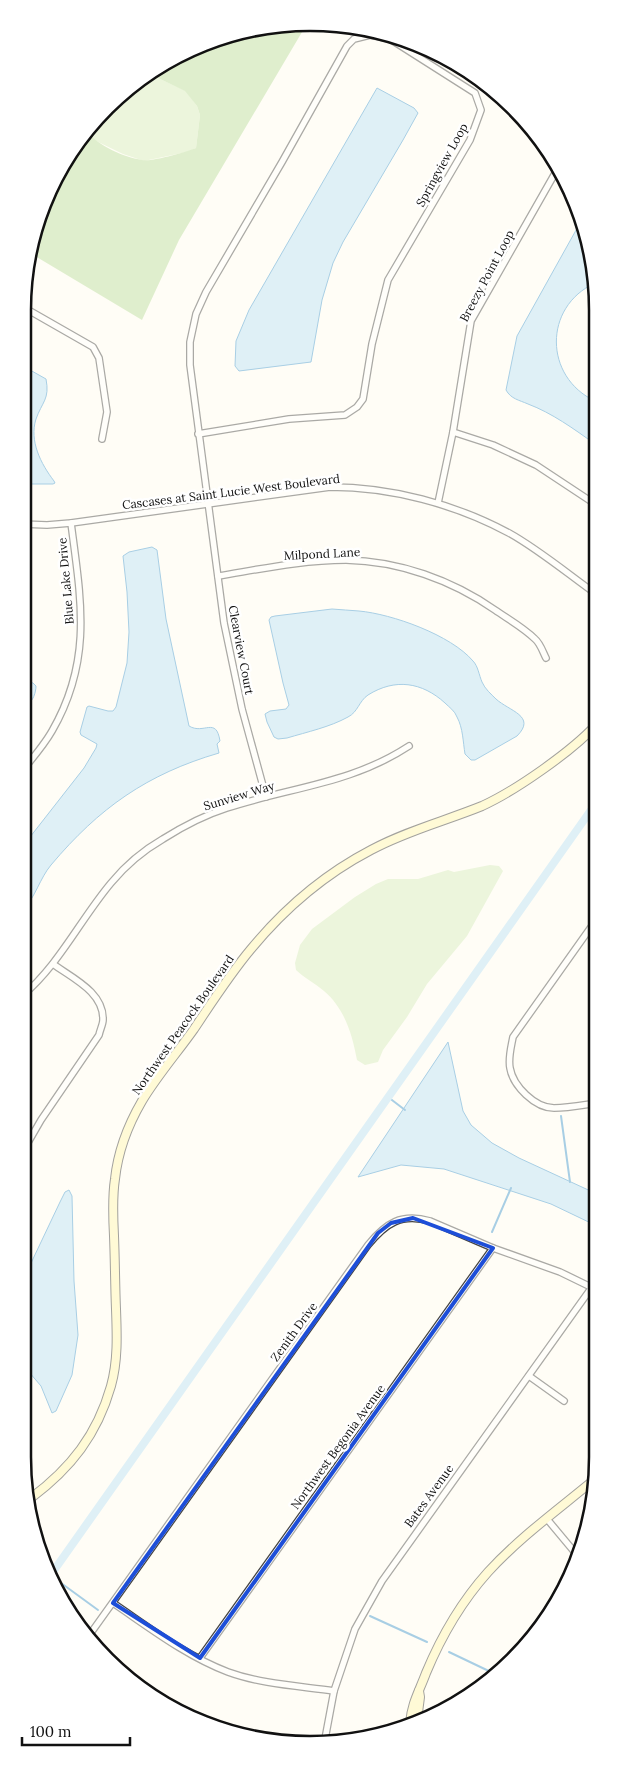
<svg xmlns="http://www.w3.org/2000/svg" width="620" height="1767" viewBox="0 0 620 1767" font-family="Lora,serif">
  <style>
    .green { fill: #d5ebbd }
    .forest { fill: #b9dc9c }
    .water { fill: #b9e0f7; stroke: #3f96cf }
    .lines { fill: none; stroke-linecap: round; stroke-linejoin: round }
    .stream { stroke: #3f96cf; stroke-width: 2 }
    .canal { stroke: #b9e0f7; stroke-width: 8 }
    .street-casing { stroke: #444; stroke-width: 8 }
    .secondary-casing { stroke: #333; stroke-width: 10 }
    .street { stroke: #fff; stroke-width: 5.5 }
    .secondary { stroke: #fff6b0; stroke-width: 8 }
    .marked { fill: none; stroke: #1d4ed8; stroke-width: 4; stroke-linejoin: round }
    .labels { text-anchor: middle; stroke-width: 5; stroke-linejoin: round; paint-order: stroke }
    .street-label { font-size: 12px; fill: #111; stroke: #fff }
    .rim { fill: none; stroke: #111; stroke-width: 2.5 }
  </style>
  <rect width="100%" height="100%" fill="#fffdf5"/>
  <!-- green -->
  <g class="green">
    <polygon points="148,77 158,78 186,91 197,106 200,115 196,148 187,152 144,161 123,154 94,140 86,131"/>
    <path d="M490 865 499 866 503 871 467 936 427 984 407 1017 383 1050 378 1062 365 1065 357 1060C352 1034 345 1009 324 991 315 983 304 978 296 970L295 963 300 945 312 929 355 897 376 884 388 879H418L448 870 454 872Z"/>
  </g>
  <!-- forest -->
  <path class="forest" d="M272 25 305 27 179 240 142 320 30 253 32 236 82 135 86 131C99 146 123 157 142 160 152 162 186 152 196 148L200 115 197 106 185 91 158 78 148 77 166 61Z"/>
  <!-- water -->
  <g class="water">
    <polygon points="377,88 414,108 418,113 403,140 343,242 333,263 322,300 311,362 239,371 235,366 236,341 249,310"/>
    <path d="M580 223 595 272V283C543 307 544 377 595 401V444C574 429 552 413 528 404 519 400 511 399 506 390L517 336Z"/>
    <path d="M23 366 46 379C50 399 42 402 36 419 29 441 41 464 54 481L55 483 53 484H23Z"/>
    <path d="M152 547 157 550 166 619 189 726C204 735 216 716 220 741L217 744 219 753C147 774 99 808 51 865 40 878 35 898 23 910V846L84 768 96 748 97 744 81 735 80 732 87 707 89 706 108 711H113L116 707 127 663 129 632 127 592 123 556 129 552Z"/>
    <path d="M332 609C341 610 350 610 359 611 392 614 451 635 473 661 478 666 479 675 482 682 485 689 491 694 496 699 509 711 537 716 517 736L475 760H471L465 754C463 742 463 728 457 717 455 711 449 707 445 703 422 682 395 678 368 695 359 701 358 712 348 717 330 727 307 732 287 738L278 739 274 737 267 722 265 714 270 711 286 709 289 705 283 683 269 620 271 617 275 616Z"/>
    <path d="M23 679 33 683 36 686C36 692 33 702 27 704L23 702Z"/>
    <polygon points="448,1042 463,1111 471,1125 492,1143 519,1158 597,1194 597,1226 551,1204 444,1169 401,1165 358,1177"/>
    <polygon points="69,1190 72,1196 74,1281 78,1335 72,1375 56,1411 52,1413 41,1386 23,1365 23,1280 60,1202 65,1192"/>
  </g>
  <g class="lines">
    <!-- stream -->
    <g class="stream">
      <polyline points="388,1097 405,1110"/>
      <polyline points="561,1116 570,1182"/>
      <polyline points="492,1232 511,1188"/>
      <polyline points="61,1583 98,1610"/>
      <polyline points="370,1616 427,1642"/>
      <polyline points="449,1652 493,1673"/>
    </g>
    <!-- canal -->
    <polyline class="canal" points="50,1576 596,803"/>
    <!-- street casing -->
    <g class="street-casing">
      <g id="street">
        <polyline points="23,307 93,347 99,358 107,412 102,439"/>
        <polyline points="453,432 493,445 536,465 595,504"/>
        <polyline points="198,434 289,419 345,415 357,407 363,399 372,344 388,280 470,140 481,110 475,93 390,39 370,35 354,39 347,46 282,162 206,292 196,314 190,342 190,365 224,623 242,709 266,797"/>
        <polyline points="438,503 453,432 471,321 558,168"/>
        <path d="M22 524 47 525 71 523 330 487C391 487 455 504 509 533 538 549 568 574 596 594"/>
        <path d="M218 576C261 569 303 560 346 560 399 561 452 580 495 610 508 619 524 628 535 639 540 643 543 652 546 658"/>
        <path d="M22 771C33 758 44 745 52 731 93 660 81 600 71 523"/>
        <path d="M596 920 513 1037C511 1048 508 1058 510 1068 513 1086 535 1108 554 1108 568 1108 583 1105 597 1103"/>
        <path d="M22 996C59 965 80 920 111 883 125 866 144 850 163 839 182 827 205 815 227 808 291 787 351 784 409 746"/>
        <path d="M22 1153 41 1120 99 1035C100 1030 103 1024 103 1020 104 992 72 978 53 964"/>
        <polyline points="529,1376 564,1401"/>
        <polyline points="547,1519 577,1555"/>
        <path d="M113 1603C150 1628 186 1656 228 1672 261 1684 299 1686 334 1691"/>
        <path d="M88 1637 368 1245C386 1223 401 1213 430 1221L493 1248 560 1272 597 1290"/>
        <polyline points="200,1658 493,1248"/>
        <polyline points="325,1739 334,1691 355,1629 382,1581 592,1287"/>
      </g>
    </g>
    <!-- secondary casing -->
    <g class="secondary-casing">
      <g id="secondary">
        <path d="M31 1498C71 1468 97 1435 111 1386 118 1361 117 1335 116 1309 115 1285 115 1260 114 1236 113 1217 112 1198 115 1179 118 1151 128 1125 142 1101 157 1076 177 1053 194 1029 212 1002 230 974 251 949 284 909 325 874 371 850 406 831 445 821 482 806 515 791 571 752 596 725"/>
        <polyline points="417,1720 420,1697 419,1691"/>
        <path d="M410 1723C412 1702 419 1692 426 1673 441 1637 462 1601 488 1572 520 1537 559 1509 595 1479"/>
      </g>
    </g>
    <!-- street -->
    <use href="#street" class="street"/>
    <!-- secondary -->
    <use href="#secondary" class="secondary"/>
  </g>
  <!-- marked area -->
  <path d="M0 0H620V1767H0ZM413 1218 493 1248 200 1658 113 1603 378 1233 391 1223Z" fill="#fffdf5" fill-opacity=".55" fill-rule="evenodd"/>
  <path class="marked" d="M413 1218 493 1248 200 1658 113 1603 378 1233 391 1223Z"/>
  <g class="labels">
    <!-- street labels -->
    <g class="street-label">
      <text transform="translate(442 165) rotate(-61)" y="4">Springview Loop</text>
      <text transform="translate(487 276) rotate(-62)" y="4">Breezy Point Loop</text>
      <text transform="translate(231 492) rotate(-7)" y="4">Cascases at Saint Lucie West Boulevard</text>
      <text transform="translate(322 554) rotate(-3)" y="4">Milpond Lane</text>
      <text transform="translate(66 581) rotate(-95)" y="4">Blue Lake Drive</text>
      <text transform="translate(241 650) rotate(79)" y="4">Clearview Court</text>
      <text transform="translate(239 796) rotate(-17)" y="4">Sunview Way</text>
      <text transform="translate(183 1025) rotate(-55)" y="4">Northwest Peacock Boulevard</text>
      <text transform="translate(294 1332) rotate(-54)" y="4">Zenith Drive</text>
      <text transform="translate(338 1447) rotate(-54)" y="4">Northwest Begonia Avenue</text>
      <text transform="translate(429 1496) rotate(-54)" y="4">Bates Avenue</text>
    </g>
  </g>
  <!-- crop -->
  <path d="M0 0H620V1767H0ZM310 31H310A279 279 0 0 1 589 310V1457A279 279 0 0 1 310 1736H310A279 279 0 0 1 31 1457V310A279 279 0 0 1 310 31Z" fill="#fff" fill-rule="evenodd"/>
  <path class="rim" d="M310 31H310A279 279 0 0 1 589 310V1457A279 279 0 0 1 310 1736H310A279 279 0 0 1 31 1457V310A279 279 0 0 1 310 31Z"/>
  <!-- scale -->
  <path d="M22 1737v8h108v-8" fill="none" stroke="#111111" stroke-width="2.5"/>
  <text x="30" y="1737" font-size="15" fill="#111111" stroke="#ffffff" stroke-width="4" paint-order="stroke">100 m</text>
</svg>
